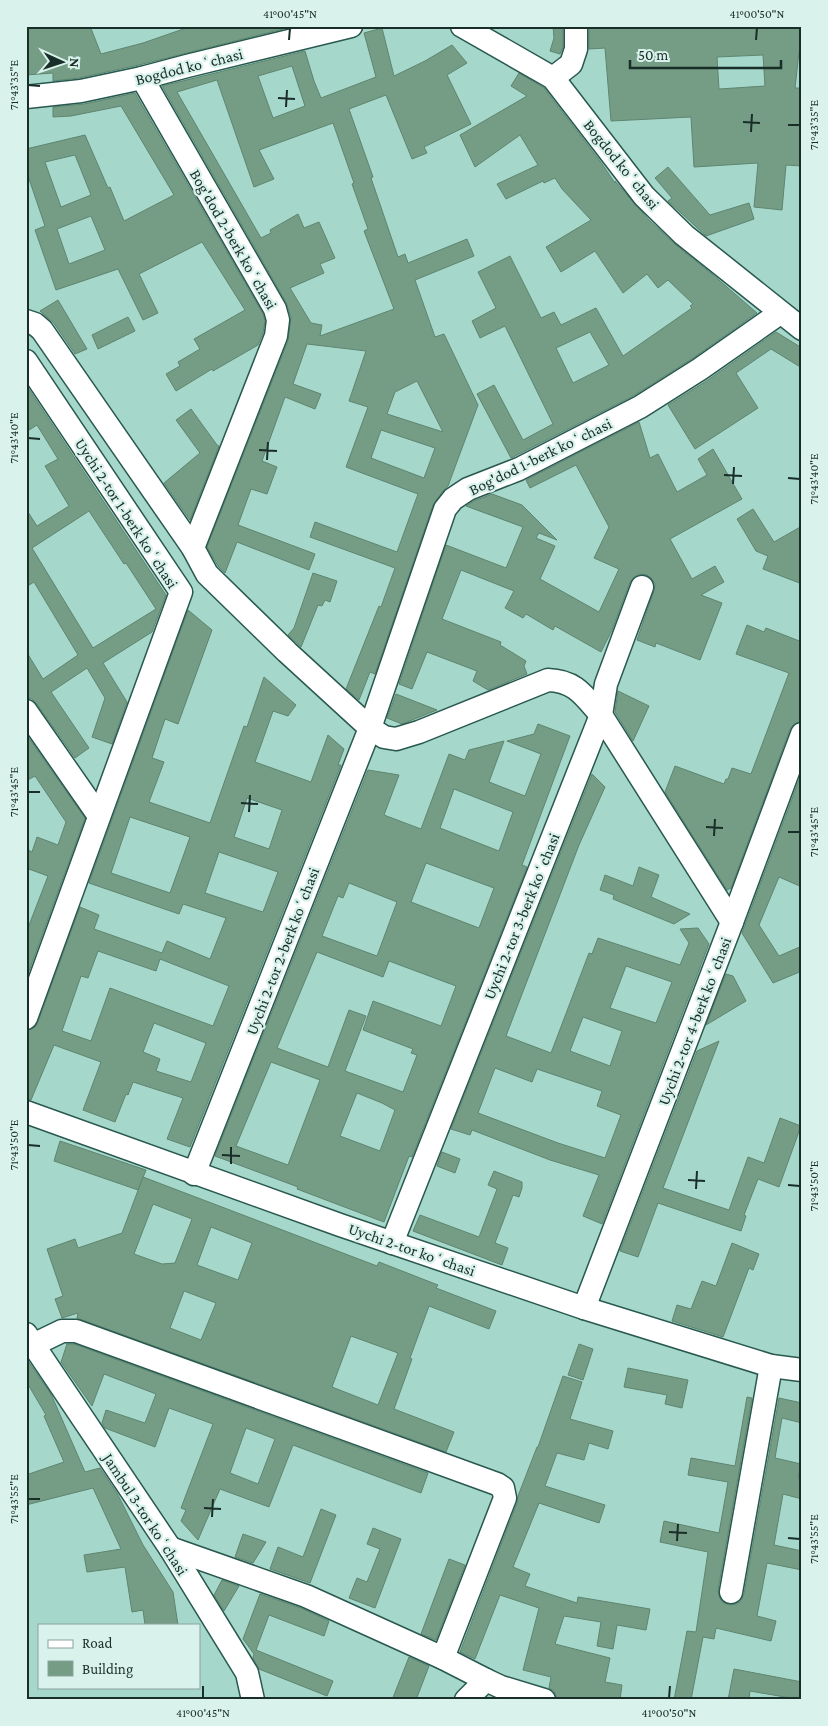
<svg xmlns="http://www.w3.org/2000/svg" width="828" height="1726" viewBox="0 0 828 1726" font-family="'Crimson Pro',serif">
  <style>
    .building { fill: #759c85; stroke: #5e856f; fill-rule: evenodd }
    .lines { fill: none; stroke-linecap: round; stroke-linejoin: round }
    .street-casing { stroke: #28584e; stroke-width: 25 }
    .street { stroke: #fff; stroke-width: 22 }
    .ticks { fill: none; stroke: #192d29; stroke-width: 2 }
    .labels { text-anchor: middle; stroke-width: 4.5; stroke-linejoin: round; paint-order: stroke }
    .street-label { font-size: 16px; fill: #192d29; stroke: #d9f2eb }
    .neatline { fill: none; stroke: #192d29; stroke-width: 2 }
    .ticks-label { font-size: 12px; text-anchor: middle; fill: #192d29 }
  </style>
  <rect width="100%" height="100%" fill="#a5d7cb"/>
  <!-- building -->
  <g class="building">
    <polygon points="26,26 90,26 101,54 143,43 192,26 295,26 139,65 79,78 53,81 53,73 26,75"/>
    <polygon points="553,26 563,26 563,47 560,54 550,51 554,38"/>
    <path d="M589 26H802V52H799L795 88H802V166L786 165 782 210 754 207 758 163 694 167 691 117 611 121 605 48 589 49ZM763 55 765 86 719 89 717 57Z"/>
    <path d="M382 28 394 76 425 61 452 45 467 63 447 75 471 124 424 147 427 153 412 159 386 95 349 109 373 177 371 178 398 257 405 254 408 263 467 239 474 256 415 280 435 337 444 334 478 405 448 486 443 491 433 505 375 674 370 672 359 700 346 689 379 606 381 607 395 568 310 537 315 522 397 552 418 494 346 467 368 407 349 401 366 351 307 344 293 384 321 394 315 409 285 397 262 461 277 467 267 494 251 489 238 525 315 554 309 570 237 542 225 573 218 566 207 547 288 341 291 317 286 302 162 86 305 51 314 81 321 98 376 77 364 33ZM292 66 305 106 273 118 258 76ZM217 80 254 187 274 179 259 150 333 123 354 183 352 184 368 229 364 231 394 309 320 336 322 325 311 323 290 288 324 273 320 264 335 258 319 222 304 228 298 214 270 230 271 233 261 238 177 92ZM417 381 443 432 387 414 395 392ZM381 430 435 448 424 478 371 458Z"/>
    <path d="M519 73 544 88 600 161 615 183V181L649 220 676 245 712 274 757 313 693 358 633 396 511 458 477 394 494 385 523 440 553 424 505 326 480 338 472 321 496 308 478 272 510 256 541 318 554 312 561 325 596 308 623 356 692 308 690 306 693 304 668 280 658 288 647 274 623 293 595 251 561 272 546 247 591 220 562 189 555 178 544 183 543 181 506 199 497 184 538 165 520 135 475 167 460 135 527 96 511 86ZM590 332 609 365 573 383 556 348Z"/>
    <path d="M135 93 263 314 265 321 263 333 258 345 213 371 212 369 176 391 166 374 180 366 178 362 200 349 194 339 245 310 202 242 139 274 158 313 143 320 118 269 56 290 35 230 45 226 26 170V149L85 135 108 188 110 187 124 221 174 195 121 106 71 116 53 117V107L84 104ZM75 155 91 195 61 207 45 162ZM91 216 105 250 69 264 57 229Z"/>
    <polygon points="668,167 710,215 749,203 754,219 706,236 668,201 672,198 655,178"/>
    <polygon points="58,300 87,349 75,354 53,322 40,311"/>
    <polygon points="128,317 135,331 98,349 92,335"/>
    <polygon points="776,332 802,348 802,368 771,349 736,373 758,408 695,449 668,405 708,380"/>
    <path d="M26 385 166 595 152 632 103 663 127 702 112 744 92 737 105 698 87 668 51 692 89 748 75 758 37 704 32 699 26 698V651L43 679 78 655 34 582 26 587V509L37 526 69 506 45 466 58 459 37 425 26 432ZM89 511 124 564 126 563 156 609 93 648 32 548Z"/>
    <polygon points="191,409 217,445 219,446 190,520 164,483 200,453 176,420"/>
    <polygon points="639,422 650,458 658,454 677,492 707,475 698,459 713,449 742,499 670,539 692,579 715,566 724,582 701,595 722,603 700,660 656,643 655,647 637,640 654,591 655,584 652,579 647,575 639,574 634,577 630,582 612,630 601,652 555,626 553,630 526,614 523,618 505,608 514,591 461,570 442,619 501,642 500,645 526,661 524,666 527,674 488,690 473,681 477,671 427,652 412,689 399,684 446,545 506,568 523,527 466,506 474,501 492,494 522,505 557,540 539,533 536,538 555,546 540,579 599,612 619,569 594,558 609,527 576,465 530,488 526,480"/>
    <polygon points="753,509 774,542 802,526 802,584 763,569 768,556 756,551 737,519"/>
    <polygon points="313,573 337,581 330,602 325,600 322,606 318,605 301,647 288,635 294,628"/>
    <path d="M188 610 212 630 178 724 165 719 152 758 164 762 149 802 210 823 244 726 247 727 264 677 296 705 288 716 273 711 255 762 311 782 328 735 344 749 338 765H341L190 1147 167 1139 183 1098 133 1082 128 1095 126 1094 115 1122 83 1110 101 1062 54 1045 31 1100 26 1099V1031L34 1028 38 1022 80 907 99 915 94 929 162 953 167 941 210 959 226 918 183 904 179 914 89 883ZM247 798 282 810 269 849 234 837ZM130 817 190 837 170 893 111 873ZM219 852 278 872 263 912 205 893ZM98 951 156 971 160 959 229 986 213 1026 110 988 91 1041 62 1031 81 976 88 978ZM154 1023 206 1043 191 1082 156 1071 160 1059 143 1052Z"/>
    <polygon points="747,625 764,632 766,628 802,642 802,721 794,724 790,729 731,888 727,890 665,792 675,766 724,784 726,779 728,779 732,768 751,774 789,673 736,654"/>
    <polygon points="618,691 649,706 633,741 615,712"/>
    <polygon points="396,694 437,710 402,724 387,718"/>
    <path d="M538 724 570 736 522 865 527 867 412 1157 409 1156 384 1222 297 1189 298 1187 215 1156 368 770 399 775 384 815 421 829 449 754 465 760 469 750 504 741 489 782 525 796 541 754 507 741 534 734ZM454 789 513 812 499 851 440 828ZM426 863 494 888 479 928 411 902ZM349 883 397 902 377 956 322 936 338 896 343 898ZM317 952 383 977 389 961 456 986 441 1026 373 1001 363 1030 413 1049 411 1053 417 1055 403 1092 345 1071 366 1016 349 1010 328 1067 277 1048ZM271 1062 320 1080 288 1165 236 1146ZM357 1093 382 1103 395 1110 380 1151 340 1136Z"/>
    <polygon points="26,734 85,818 26,979 26,933 48,876 26,868 26,849 32,852 37,837 58,845 66,822 35,776 26,781"/>
    <polygon points="802,772 802,887 779,877 759,925 779,956 802,946 802,971 773,983 742,933"/>
    <path d="M592 774 605 787 579 845 506 1036 551 1053 589 953 592 954 598 938 680 965 689 943 680 929 698 928 709 944 602 1224 583 1216 599 1175 550 1160 472 1130 470 1135 451 1129ZM626 966 672 982 656 1023 610 1008ZM583 1017 622 1031 610 1066 570 1051ZM495 1068 532 1082 537 1069 602 1091 597 1106 621 1115 605 1158 558 1143 478 1113Z"/>
    <polygon points="639,867 659,875 651,897 690,914 674,924 613,899 614,895 600,890 605,875 633,886"/>
    <polygon points="726,974 733,976 746,1001 706,1025"/>
    <polygon points="719,1041 663,1188 729,1210 748,1157 764,1163 780,1118 801,1126 779,1187 758,1179 744,1215 746,1216 741,1231 658,1203 638,1257 620,1251 697,1051"/>
    <polygon points="60,1141 146,1170 138,1190 54,1161"/>
    <polygon points="442,1152 460,1159 455,1173 437,1166"/>
    <polygon points="494,1171 522,1182 522,1188 519,1197 513,1195 495,1243 508,1248 502,1265 413,1231 420,1215 479,1237 497,1189 488,1185"/>
    <path d="M143 1177 377 1266 379 1262 438 1285 436 1288 496 1311 489 1329 429 1306 410 1358 412 1359 394 1409 454 1432 446 1452 77 1318 78 1313 62 1318 55 1299 63 1296 47 1249 75 1239 78 1248 122 1233ZM153 1204 192 1219 175 1263 162 1264 134 1254ZM211 1227 252 1243 238 1280 197 1265ZM184 1291 216 1303 201 1340 170 1328ZM351 1336 398 1353 378 1405 332 1387Z"/>
    <polygon points="732,1243 759,1254 753,1270 749,1268 723,1337 672,1321 677,1305 691,1309 702,1281 716,1286"/>
    <path d="M67 1344H74L428 1473 421 1493 293 1445 269 1507 220 1489 198 1540 181 1521 186 1510 181 1508 213 1424 169 1408 155 1447 105 1428 102 1423 106 1410 145 1423 156 1394 104 1374 92 1406 61 1362ZM246 1428 275 1439 258 1484 230 1473Z"/>
    <polygon points="579,1344 593,1349 583,1380 568,1375"/>
    <polygon points="26,1358 51,1394 85,1472 100,1468 117,1493 143,1545 173,1592 178,1625 145,1625 143,1610 132,1612 125,1567 87,1572 84,1555 121,1549 93,1488 26,1505 26,1475 64,1462 44,1416 46,1415 26,1381"/>
    <polygon points="628,1368 688,1380 682,1408 665,1404 667,1395 624,1387"/>
    <polygon points="563,1376 582,1382 570,1419 613,1431 608,1449 589,1443 584,1460 557,1453 545,1486 605,1505 599,1523 539,1503 513,1567 530,1574 525,1586 577,1603 578,1597 650,1609 646,1630 617,1625 613,1649 597,1646 601,1622 564,1616 555,1644 610,1658 605,1682 622,1685 620,1700 557,1699 554,1691 549,1688 551,1677 523,1670 539,1608 500,1595 475,1659 460,1652 517,1503 518,1496 537,1447 538,1447"/>
    <polygon points="747,1397 752,1398 718,1590 719,1596 722,1602 729,1605 736,1604 741,1601 744,1594 779,1398 802,1403 802,1423 782,1418 775,1458 801,1464 798,1478 802,1479 802,1499 783,1494 774,1545 802,1551 802,1570 767,1563 757,1616 776,1621 771,1641 716,1628 714,1639 703,1637 691,1700 674,1700 687,1631 696,1632 708,1552 660,1542 664,1521 719,1533 728,1482 688,1475 691,1458 735,1466"/>
    <polygon points="321,1509 336,1515 310,1583 270,1569 278,1547 303,1557"/>
    <polygon points="373,1528 401,1539 375,1608 349,1598 357,1578 367,1582 380,1549 367,1544"/>
    <polygon points="243,1534 266,1542 253,1563 235,1557"/>
    <polygon points="449,1559 465,1565 436,1640 421,1634"/>
    <polygon points="222,1580 239,1586 224,1611 214,1595"/>
    <polygon points="260,1594 301,1608 329,1621 324,1636 269,1615 256,1650 333,1681 327,1696 259,1669 253,1658 254,1654 243,1639"/>
    <polygon points="409,1657 429,1666 416,1700 392,1700"/>
    <polygon points="734,1669 802,1682 802,1700 750,1691 749,1700 728,1700"/>
  </g>
  <g class="lines">
    <!-- street casing -->
    <g class="street-casing">
      <g id="street">
        <polyline points="462,26 553,78 644,196 684,235 802,329"/>
        <polyline points="142,78 275,309 278,320 276,336 193,548"/>
        <polyline points="553,78 571,64 576,49 576,26"/>
        <polyline points="26,97 81,91 142,78 187,66 351,26"/>
        <path d="M26 321 35 324 42 330 193 548 207 574 287 652 370 728 384 737 396 739 419 732 548 680C576 681 584 696 601 715L732 922"/>
        <polyline points="26,361 181,592 26,1018"/>
        <polyline points="26,711 99,816"/>
        <polyline points="26,1112 340,1225 584,1308 771,1366 802,1370"/>
        <polyline points="194,1174 370,728 445,509 453,499 468,489 519,469 640,407 700,369 780,313"/>
        <polyline points="392,1243 601,715 606,684 642,587"/>
        <polyline points="584,1308 732,922 802,734"/>
        <polyline points="26,1334 170,1548 247,1673 253,1700"/>
        <polyline points="33,1345 62,1331 76,1331 497,1484 503,1488 505,1498 443,1658"/>
        <polyline points="170,1548 306,1596 443,1658 486,1680"/>
        <polyline points="731,1592 771,1366"/>
        <polyline points="466,1700 486,1680 501,1687 544,1700"/>
      </g>
    </g>
    <!-- street -->
    <use href="#street" class="street"/>
  </g>
  <!-- ticks -->
  <path class="ticks" d="M289 40 290 28M756 40 757 28M28 85 40 86M278 98 295 99M286 107 287 90M743 122 760 123M788 125H800M751 132 752 114M28 438 40 439M259 450 277 451M267 460 268 442M724 475 742 476M788 478 800 479M733 484 734 467M28 792H40M241 803 258 804M249 812 250 795M706 827 723 828M788 832H800M714 836 715 819M28 1145 40 1146M222 1155 240 1156M231 1164V1147M688 1180 705 1181M788 1185 800 1186M696 1189 697 1171M28 1499H40M204 1508 221 1509M212 1517 213 1499M669 1532 687 1533M788 1538 800 1539M677 1541 678 1524M203 1698V1686M669 1698 670 1686"/>
  <g class="labels">
    <!-- street labels -->
    <g class="street-label">
      <text transform="translate(189 66) rotate(-14)" y="6">Bogdod koʻchasi</text>
      <text transform="translate(622 164) rotate(51)" y="6">Bogdod koʻchasi</text>
      <text transform="translate(234 239) rotate(60)" y="6">Bog'dod 2-berk koʻchasi</text>
      <text transform="translate(540 456) rotate(-26)" y="6">Bog'dod 1-berk koʻchasi</text>
      <text transform="translate(127 513) rotate(57)" y="6">Uychi 2-tor 1-berk koʻchasi</text>
      <text transform="translate(521 916) rotate(-68)" y="6">Uychi 2-tor 3-berk koʻchasi</text>
      <text transform="translate(282 951) rotate(-69)" y="6">Uychi 2-tor 2-berk koʻchasi</text>
      <text transform="translate(694 1021) rotate(-69)" y="6">Uychi 2-tor 4-berk koʻchasi</text>
      <text transform="translate(412 1249) rotate(19)" y="6">Uychi 2-tor koʻchasi</text>
      <text transform="translate(146 1514) rotate(57)" y="6">Jambul 3-tor koʻchasi</text>
    </g>
  </g>
  <!-- border -->
  <rect width="828" height="1726" fill="none" stroke="#d9f2eb" stroke-width="55"/>
  <!-- legend -->
  <rect x="38" y="1624" width="162" height="65" fill="#d9f2eb" stroke="#8ca39d"/>
  <rect x="48" y="1640" width="25" height="8" fill="#ffffff" stroke="#8ca39d"/>
  <text x="82" y="1648" font-size="15" fill="#192d29">Road</text>
  <rect x="48" y="1661" width="25" height="15" fill="#759c85" stroke="#8ca39d"/>
  <text x="82" y="1674" font-size="15" fill="#192d29">Building</text>
  <!-- north arrow -->
  <g transform="translate(62 62) rotate(93)" stroke="#d9f2eb" stroke-width="4" paint-order="stroke">
  <path d="M0-4L9 19L0 12L-9 19Z" fill="#192d29"/>
  <text y="-8" font-size="14" font-weight="bold" text-anchor="middle" fill="#192d29">N</text>
  </g>
  <!-- scale -->
  <path d="M630 60v8h151v-8" fill="none" stroke="#192d29" stroke-width="2.5"/>
  <text x="638" y="60" font-size="15" fill="#192d29" stroke="#d9f2eb" stroke-width="4" paint-order="stroke">50 m</text>
  <rect x="28" y="28" width="772" height="1670" class="neatline"/>
  <g class="ticks-label">
    <text x="290" y="18">41°00'45"N</text>
    <text x="757" y="18">41°00'50"N</text>
    <text transform="translate(14 85) rotate(-90)" y="4">71°43'35"E</text>
    <text transform="translate(814 125) rotate(-90)" y="4">71°43'35"E</text>
    <text transform="translate(14 438) rotate(-90)" y="4">71°43'40"E</text>
    <text transform="translate(814 479) rotate(-90)" y="4">71°43'40"E</text>
    <text transform="translate(14 792) rotate(-90)" y="4">71°43'45"E</text>
    <text transform="translate(814 832) rotate(-90)" y="4">71°43'45"E</text>
    <text transform="translate(14 1145) rotate(-90)" y="4">71°43'50"E</text>
    <text transform="translate(814 1186) rotate(-90)" y="4">71°43'50"E</text>
    <text transform="translate(14 1499) rotate(-90)" y="4">71°43'55"E</text>
    <text transform="translate(814 1539) rotate(-90)" y="4">71°43'55"E</text>
    <text x="203" y="1717">41°00'45"N</text>
    <text x="669" y="1717">41°00'50"N</text>
  </g>
</svg>
